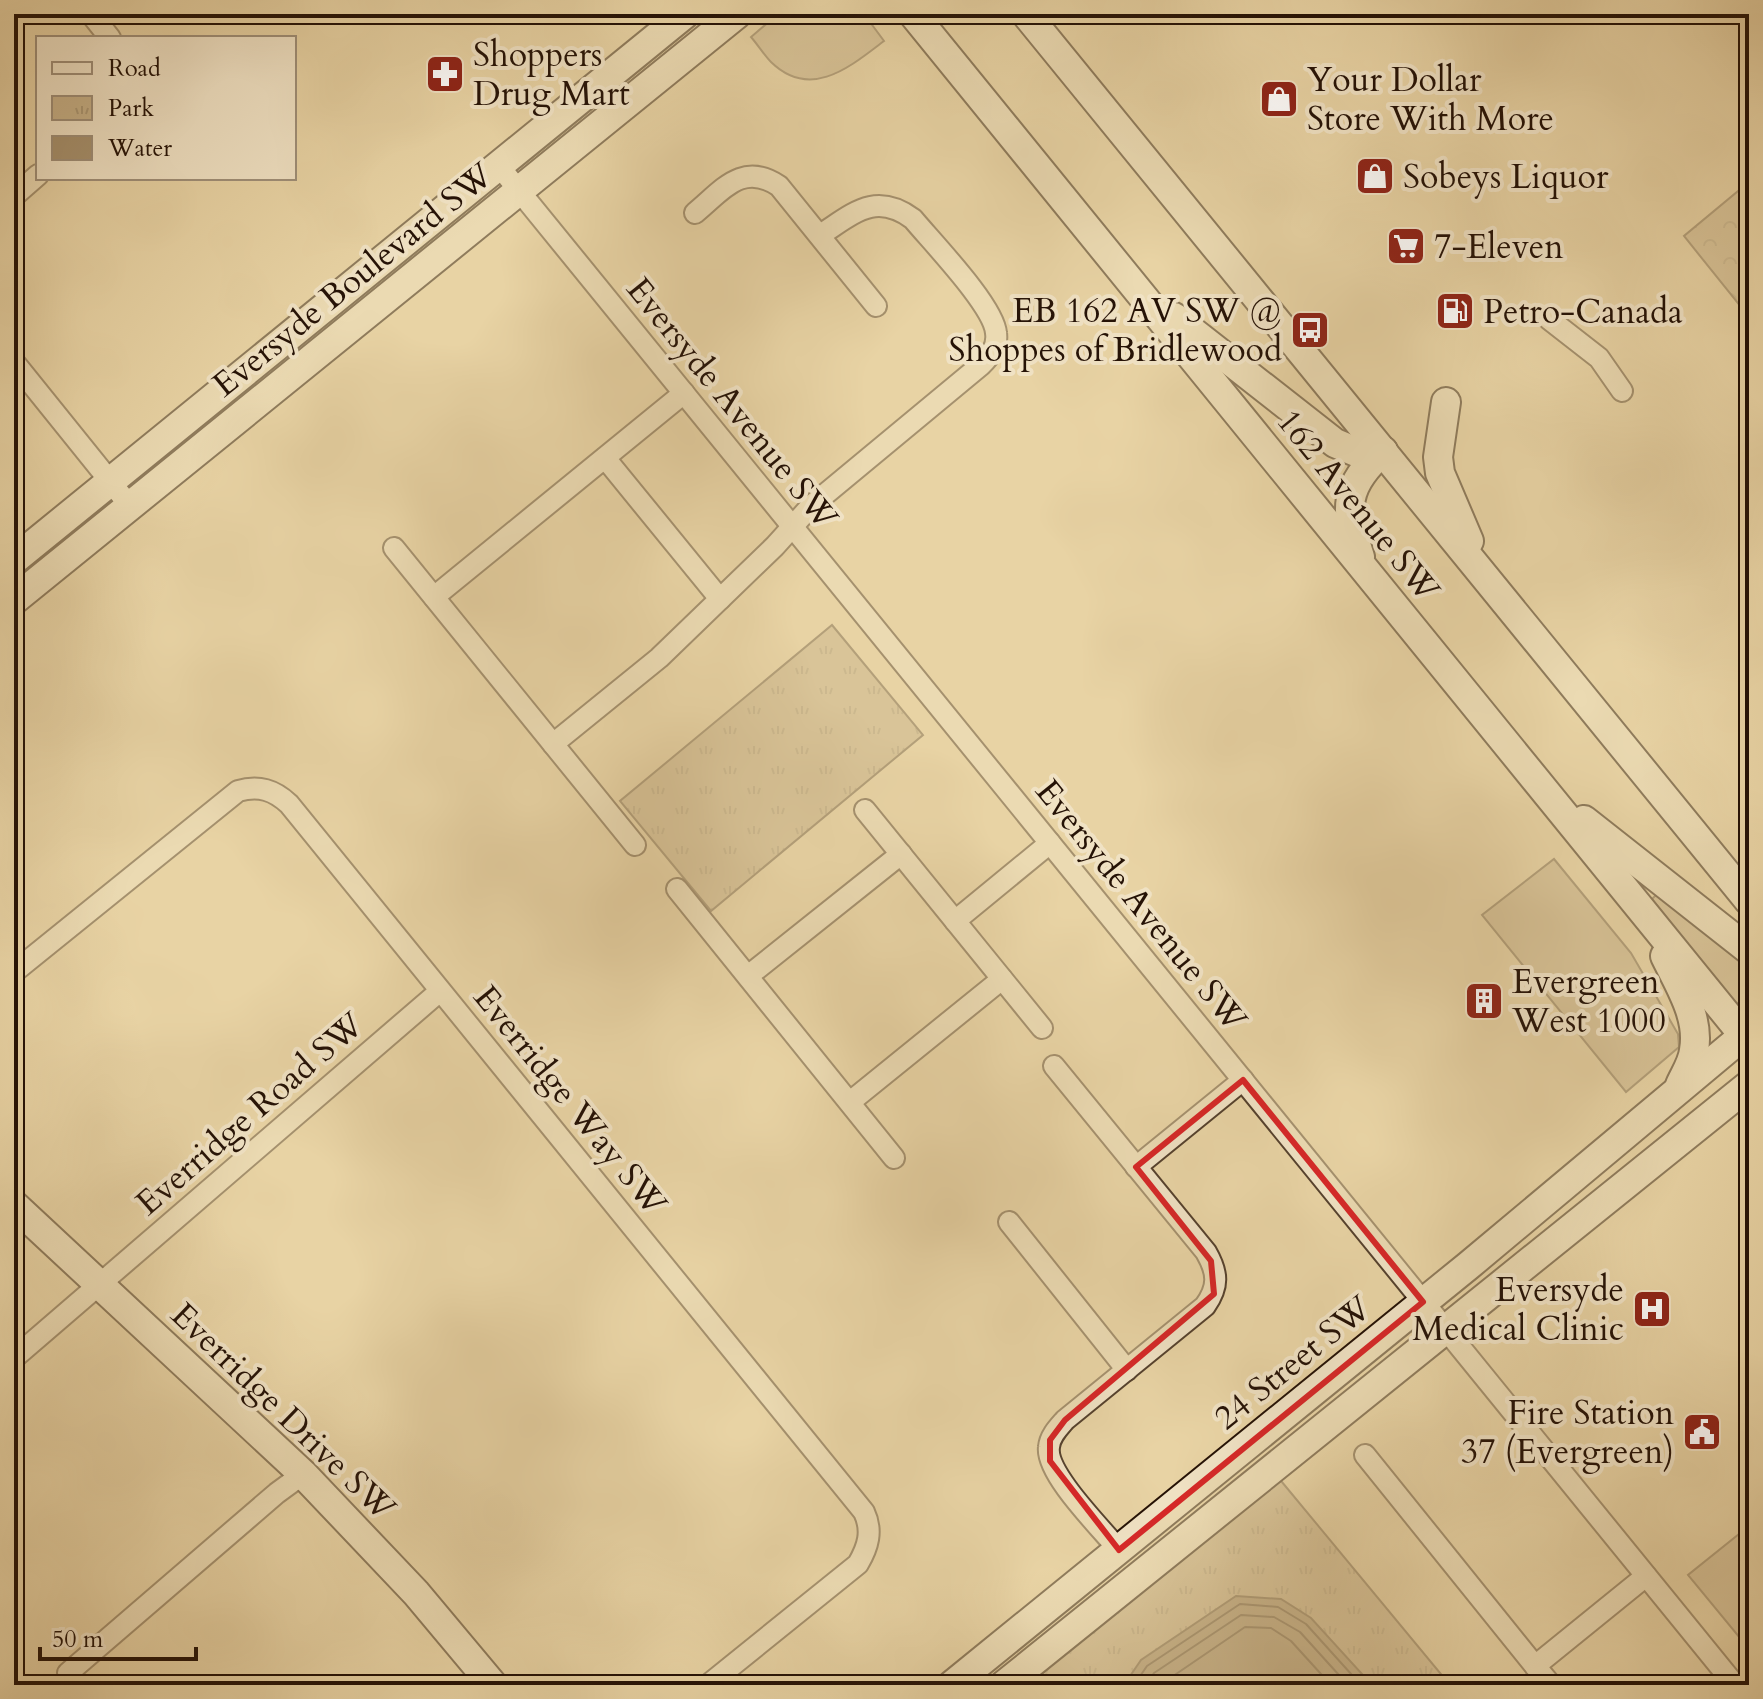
<svg xmlns="http://www.w3.org/2000/svg" width="1763" height="1699" viewBox="0 0 1763 1699" font-family="Cardo,serif">
  <style>
    .grass { fill: #c7b289; stroke: #766248; stroke-width: 2 }
    .forest { fill: url(#forest-crowns); stroke: #766248; stroke-width: 2 }
    .park { fill: url(#park-tufts); stroke: #766248; stroke-width: 2 }
    .water { fill: #a6916e; stroke: #725e44; stroke-width: 2 }
    .lines { fill: none; stroke-linecap: round; stroke-linejoin: round }
    .shore { stroke: #66523a; stroke-width: 2 }
    .street-casing { stroke: #56422e; stroke-width: 24 }
    .secondary-casing { stroke: #251206; stroke-width: 32 }
    .street { stroke: #f0e2c4; stroke-width: 20 }
    .secondary { stroke: #f0e2c4; stroke-width: 28 }
    .marked { fill: none; stroke: #d62828; stroke-width: 6; stroke-linejoin: round }
    .labels { text-anchor: middle; stroke-width: 8; stroke-linejoin: round; paint-order: stroke }
    .poi-label { font-size: 34px; fill: #251206; stroke: #f0e2c4; text-anchor: start }
    .street-label { font-size: 34px; fill: #251206; stroke: #f0e2c4 }
  </style>
  <defs>
    <pattern id="forest-crowns" width="20" height="18" patternUnits="userSpaceOnUse" patternTransform="scale(2)"><rect width="20" height="18" fill="#c7b289"/><path d="M2 6a3 3 0 1 1 6 0M12 15a3 3 0 1 1 6 0" fill="none" stroke="#ab9875"/></pattern>
    <pattern id="park-tufts" width="24" height="20" patternUnits="userSpaceOnUse" patternTransform="scale(2)"><rect width="24" height="20" fill="#c7b289"/><path d="M3 7l-1-3M5 7V3M7 7l1-3M15 17l-1-3M17 17v-4M19 17l1-3" fill="none" stroke="#ab9875"/></pattern>
  </defs>
  <rect width="100%" height="100%" fill="#e8d3a4"/>
  <filter id="stains"><feTurbulence type="fractalNoise" baseFrequency=".0025" numOctaves="4"/><feColorMatrix values="0 0 0 0 .2 0 0 0 0 .09 0 0 0 0 .02 0 0 0 .5 -.17"/></filter>
  <radialGradient id="worn" r=".72"><stop offset=".6" stop-color="#630" stop-opacity="0"/><stop offset="1" stop-color="#630" stop-opacity=".3"/></radialGradient>
  <!-- grass -->
  <g class="grass">
    <path d="M778 14H864L884 41C851 66 811 101 771 62 764 55 758 45 751 37Z"/>
    <polygon points="1554,859 1631,953 1678,1034 1679,1047 1626,1092 1482,915"/>
    <polygon points="1657,894 1749,965 1749,995 1736,1004 1652,899"/>
    <polygon points="1749,1526 1749,1649 1688,1575"/>
  </g>
  <!-- forest -->
  <polygon class="forest" points="1749,182 1749,317 1684,236"/>
  <!-- park -->
  <g class="park">
    <polygon points="832,625 923,735 711,911 620,801"/>
    <polygon points="1277,1476 1450,1685 1019,1685"/>
  </g>
  <!-- water -->
  <polygon class="water" points="1236,1596 1281,1599 1311,1618 1372,1685 1124,1685 1141,1660"/>
  <g class="lines">
    <!-- shore -->
    <g class="shore">
      <polyline points="1134,1685 1147,1666 1240,1604 1278,1607 1306,1624 1361,1685"/>
      <polyline points="1146,1685 1154,1673 1241,1615 1274,1617 1300,1632 1348,1685"/>
      <polyline points="1160,1685 1245,1627 1271,1628 1291,1641 1331,1685"/>
    </g>
    <!-- street casing -->
    <g class="street-casing">
      <g id="street">
        <polyline points="91,14 110,38"/>
        <polyline points="499,166 1735,1685"/>
        <polyline points="14,196 38,175"/>
        <path d="M695 213C722 191 742 161 779 186L876 306"/>
        <polyline points="1549,319 1599,358 1622,391"/>
        <polyline points="14,362 130,506"/>
        <polyline points="605,458 720,599"/>
        <polyline points="394,548 635,845"/>
        <polyline points="434,597 684,393"/>
        <path d="M553 744 659 658 775 546 811 506 981 365C990 356 998 347 996 333 994 306 932 242 913 219 875 191 853 214 820 235"/>
        <polyline points="865,810 1042,1028"/>
        <polyline points="677,889 894,1158"/>
        <polyline points="955,921 1050,843"/>
        <path d="M14 972 238 791C259 785 274 790 289 804L864 1512C873 1531 868 1547 858 1564L708 1685"/>
        <polyline points="748,976 901,854"/>
        <path d="M1054 1066 1206 1252C1218 1273 1219 1286 1205 1306L1065 1420C1058 1428 1050 1436 1049 1447 1045 1473 1101 1528 1119 1550"/>
        <polyline points="850,1102 1002,979"/>
        <polyline points="1136,1167 1243,1080"/>
        <polyline points="1009,1222 1127,1370"/>
        <polyline points="14,1358 440,991"/>
        <polyline points="1365,1455 1535,1666 1646,1576"/>
        <polyline points="1535,1666 1551,1685"/>
        <polyline points="78,1685 68,1673 277,1493 303,1474"/>
      </g>
    </g>
    <!-- secondary casing -->
    <g class="secondary-casing">
      <g id="secondary">
        <polyline points="913,14 1749,1042"/>
        <polyline points="1026,14 1749,901"/>
        <polyline points="1174,317 1335,443 1361,454 1383,451"/>
        <polyline points="1446,402 1438,457 1440,473 1469,541"/>
        <path d="M1360 557C1344 508 1344 486 1383 451"/>
        <polyline points="14,560 685,14"/>
        <polyline points="14,600 737,14"/>
        <polyline points="1584,820 1749,950"/>
        <path d="M1665 956C1679 985 1700 1017 1694 1050 1693 1062 1685 1074 1680 1085"/>
        <polyline points="14,1205 303,1474 416,1593 493,1685"/>
        <polyline points="952,1685 1468,1266 1749,1031"/>
        <polyline points="1004,1685 1749,1085"/>
      </g>
    </g>
    <!-- street -->
    <use href="#street" class="street"/>
    <!-- secondary -->
    <use href="#secondary" class="secondary"/>
  </g>
  <!-- marked area -->
  <path d="M0 0H1763V1699H0ZM1243 1080 1423 1302 1119 1550 1050 1461V1440L1065 1420 1214 1294 1211 1261 1136 1167Z" fill="#e8d3a4" fill-opacity=".55" fill-rule="evenodd"/>
  <path class="marked" d="M1243 1080 1423 1302 1119 1550 1050 1461V1440L1065 1420 1214 1294 1211 1261 1136 1167Z"/>
  <!-- icons -->
  <defs>
    <g id="pharmacy-square" transform="scale(2)"><rect x="-9" y="-9" width="18" height="18" rx="4" fill="#8f2418" stroke="#f0e2c4"/><path d="M-2-6h4v4h4v4h-4v4h-4v-4h-4v-4h4Z" fill="#fff"/></g>
    <g id="shop-square" transform="scale(2)"><rect x="-9" y="-9" width="18" height="18" rx="4" fill="#8f2418" stroke="#f0e2c4"/><path d="M-5-2.5h2.3a2.7 3.5 0 0 1 5.4 0H5L5.5 6h-11ZM-1.5-2.5h3a1.5 2.3 0 0 0-3 0Z" fill="#fff"/></g>
    <g id="supermarket-square" transform="scale(2)"><rect x="-9" y="-9" width="18" height="18" rx="4" fill="#8f2418" stroke="#f0e2c4"/><path d="M-6-5.5h2.5l.6 2H6L4.5 2H-2.5L-4.4-4H-6ZM-1.5 3.2a1.3 1.3 0 1 0 .1 0ZM3 3.2a1.3 1.3 0 1 0 .1 0Z" fill="#fff"/></g>
    <g id="fuel-square" transform="scale(2)"><rect x="-9" y="-9" width="18" height="18" rx="4" fill="#8f2418" stroke="#f0e2c4"/><path d="M-5.5-6h7V0h2V4h1.3V-2.5L3-4.5l.8-.8L6-3V5H2.5V1h-1V6h-7ZM-4.2-4.7v3.2H.2V-4.7Z" fill="#fff"/></g>
    <g id="bus-square" transform="scale(2)"><rect x="-9" y="-9" width="18" height="18" rx="4" fill="#8f2418" stroke="#f0e2c4"/><path d="M-5-6H5V4H4V6H2V4H-2V6H-4V4H-5ZM-3.5-4V0h7V-4ZM-3.5 1.2v1.5H-2V1.2ZM2 1.2v1.5H3.5V1.2Z" fill="#fff"/></g>
    <g id="building-square" transform="scale(2)"><rect x="-9" y="-9" width="18" height="18" rx="4" fill="#8f2418" stroke="#f0e2c4"/><path d="M-4-6H4V6H1V3H-1V6H-4ZM-2.5-4.3h1.7v1.8h-1.7ZM.8-4.3h1.7v1.8H.8ZM-2.5-1h1.7V.8h-1.7ZM.8-1h1.7V.8H.8Z" fill="#fff"/></g>
    <g id="hospital-square" transform="scale(2)"><rect x="-9" y="-9" width="18" height="18" rx="4" fill="#8f2418" stroke="#f0e2c4"/><path d="M-5-5h3v3.5h4V-5h3V5h-3V1.5h-4V5h-3Z" fill="#fff"/></g>
    <g id="civic-square" transform="scale(2)"><rect x="-9" y="-9" width="18" height="18" rx="4" fill="#8f2418" stroke="#f0e2c4"/><path d="M-.6-6.5H3V-4.5H.6V-3L4-1V1h2V6H-6V1h2V-1L-.6-3ZM-1.2 2.5V6h2.4V2.5Z" fill="#fff"/></g>
  </defs>
  <g fill-rule="evenodd">
    <use href="#pharmacy-square" x="445" y="74"/>
    <use href="#shop-square" x="1279" y="99"/>
    <use href="#shop-square" x="1375" y="176"/>
    <use href="#supermarket-square" x="1406" y="246"/>
    <use href="#fuel-square" x="1455" y="311"/>
    <use href="#bus-square" x="1310" y="330"/>
    <use href="#building-square" x="1484" y="1001"/>
    <use href="#hospital-square" x="1652" y="1309"/>
    <use href="#civic-square" x="1702" y="1432"/>
  </g>
  <g class="labels">
    <!-- poi labels -->
    <g class="poi-label">
      <text x="473" y="66">Shoppers<tspan x="473" dy="39">Drug Mart</tspan></text>
      <text x="1307" y="91">Your Dollar<tspan x="1307" dy="39">Store With More</tspan></text>
      <text x="1403" y="188">Sobeys Liquor</text>
      <text x="1434" y="258">7-Eleven</text>
      <text x="1282" y="322" text-anchor="end">EB 162 AV SW @<tspan x="1282" dy="39">Shoppes of Bridlewood</tspan></text>
      <text x="1483" y="323">Petro-Canada</text>
      <text x="1512" y="993">Evergreen<tspan x="1512" dy="39">West 1000</tspan></text>
      <text x="1624" y="1301" text-anchor="end">Eversyde<tspan x="1624" dy="39">Medical Clinic</tspan></text>
      <text x="1674" y="1424" text-anchor="end">Fire Station<tspan x="1674" dy="39">37 (Evergreen)</tspan></text>
    </g>
    <!-- street labels -->
    <g class="street-label">
      <text transform="translate(352 279) rotate(-39)" y="12">Eversyde Boulevard SW</text>
      <text transform="translate(733 403) rotate(51)" y="12">Eversyde Avenue SW</text>
      <text transform="translate(1359 505) rotate(51)" y="12">162 Avenue SW</text>
      <text transform="translate(1142 905) rotate(51)" y="12">Eversyde Avenue SW</text>
      <text transform="translate(571 1100) rotate(51)" y="12">Everridge Way SW</text>
      <text transform="translate(249 1113) rotate(-41)" y="12">Everridge Road SW</text>
      <text transform="translate(1292 1362) rotate(-39)" y="12">24 Street SW</text>
      <text transform="translate(284 1411) rotate(44)" y="12">Everridge Drive SW</text>
    </g>
  </g>
  <!-- margin -->
  <rect width="1763" height="1699" fill="none" stroke="#e8d3a4" stroke-width="48"/>
  <rect x="16" y="16" width="1731" height="1667" fill="none" stroke="#251206" stroke-width="4"/>
  <rect x="24" y="24" width="1715" height="1651" fill="none" stroke="#251206" stroke-width="2"/>
  <!-- legend -->
  <rect x="36" y="36" width="260" height="144" fill="#f0e2c4" stroke="#9f8f78" stroke-width="2"/>
  <rect x="52" y="62" width="40" height="12" fill="#f0e2c4" stroke="#9f8f78" stroke-width="2"/>
  <text x="108" y="76" font-size="24" fill="#251206">Road</text>
  <rect x="52" y="96" width="40" height="24" fill="url(#park-tufts)" stroke="#9f8f78" stroke-width="2"/>
  <text x="108" y="116" font-size="24" fill="#251206">Park</text>
  <rect x="52" y="136" width="40" height="24" fill="#a6916e" stroke="#9f8f78" stroke-width="2"/>
  <text x="108" y="156" font-size="24" fill="#251206">Water</text>
  <!-- scale -->
  <path d="M40 1647v12h156v-12" fill="none" stroke="#251206" stroke-width="4"/>
  <text x="52" y="1647" font-size="24" fill="#251206" stroke="#f0e2c4" stroke-width="6" paint-order="stroke">50 m</text>
  <rect width="100%" height="100%" filter="url(#stains)"/>
  <rect width="100%" height="100%" fill="url(#worn)"/>
</svg>
